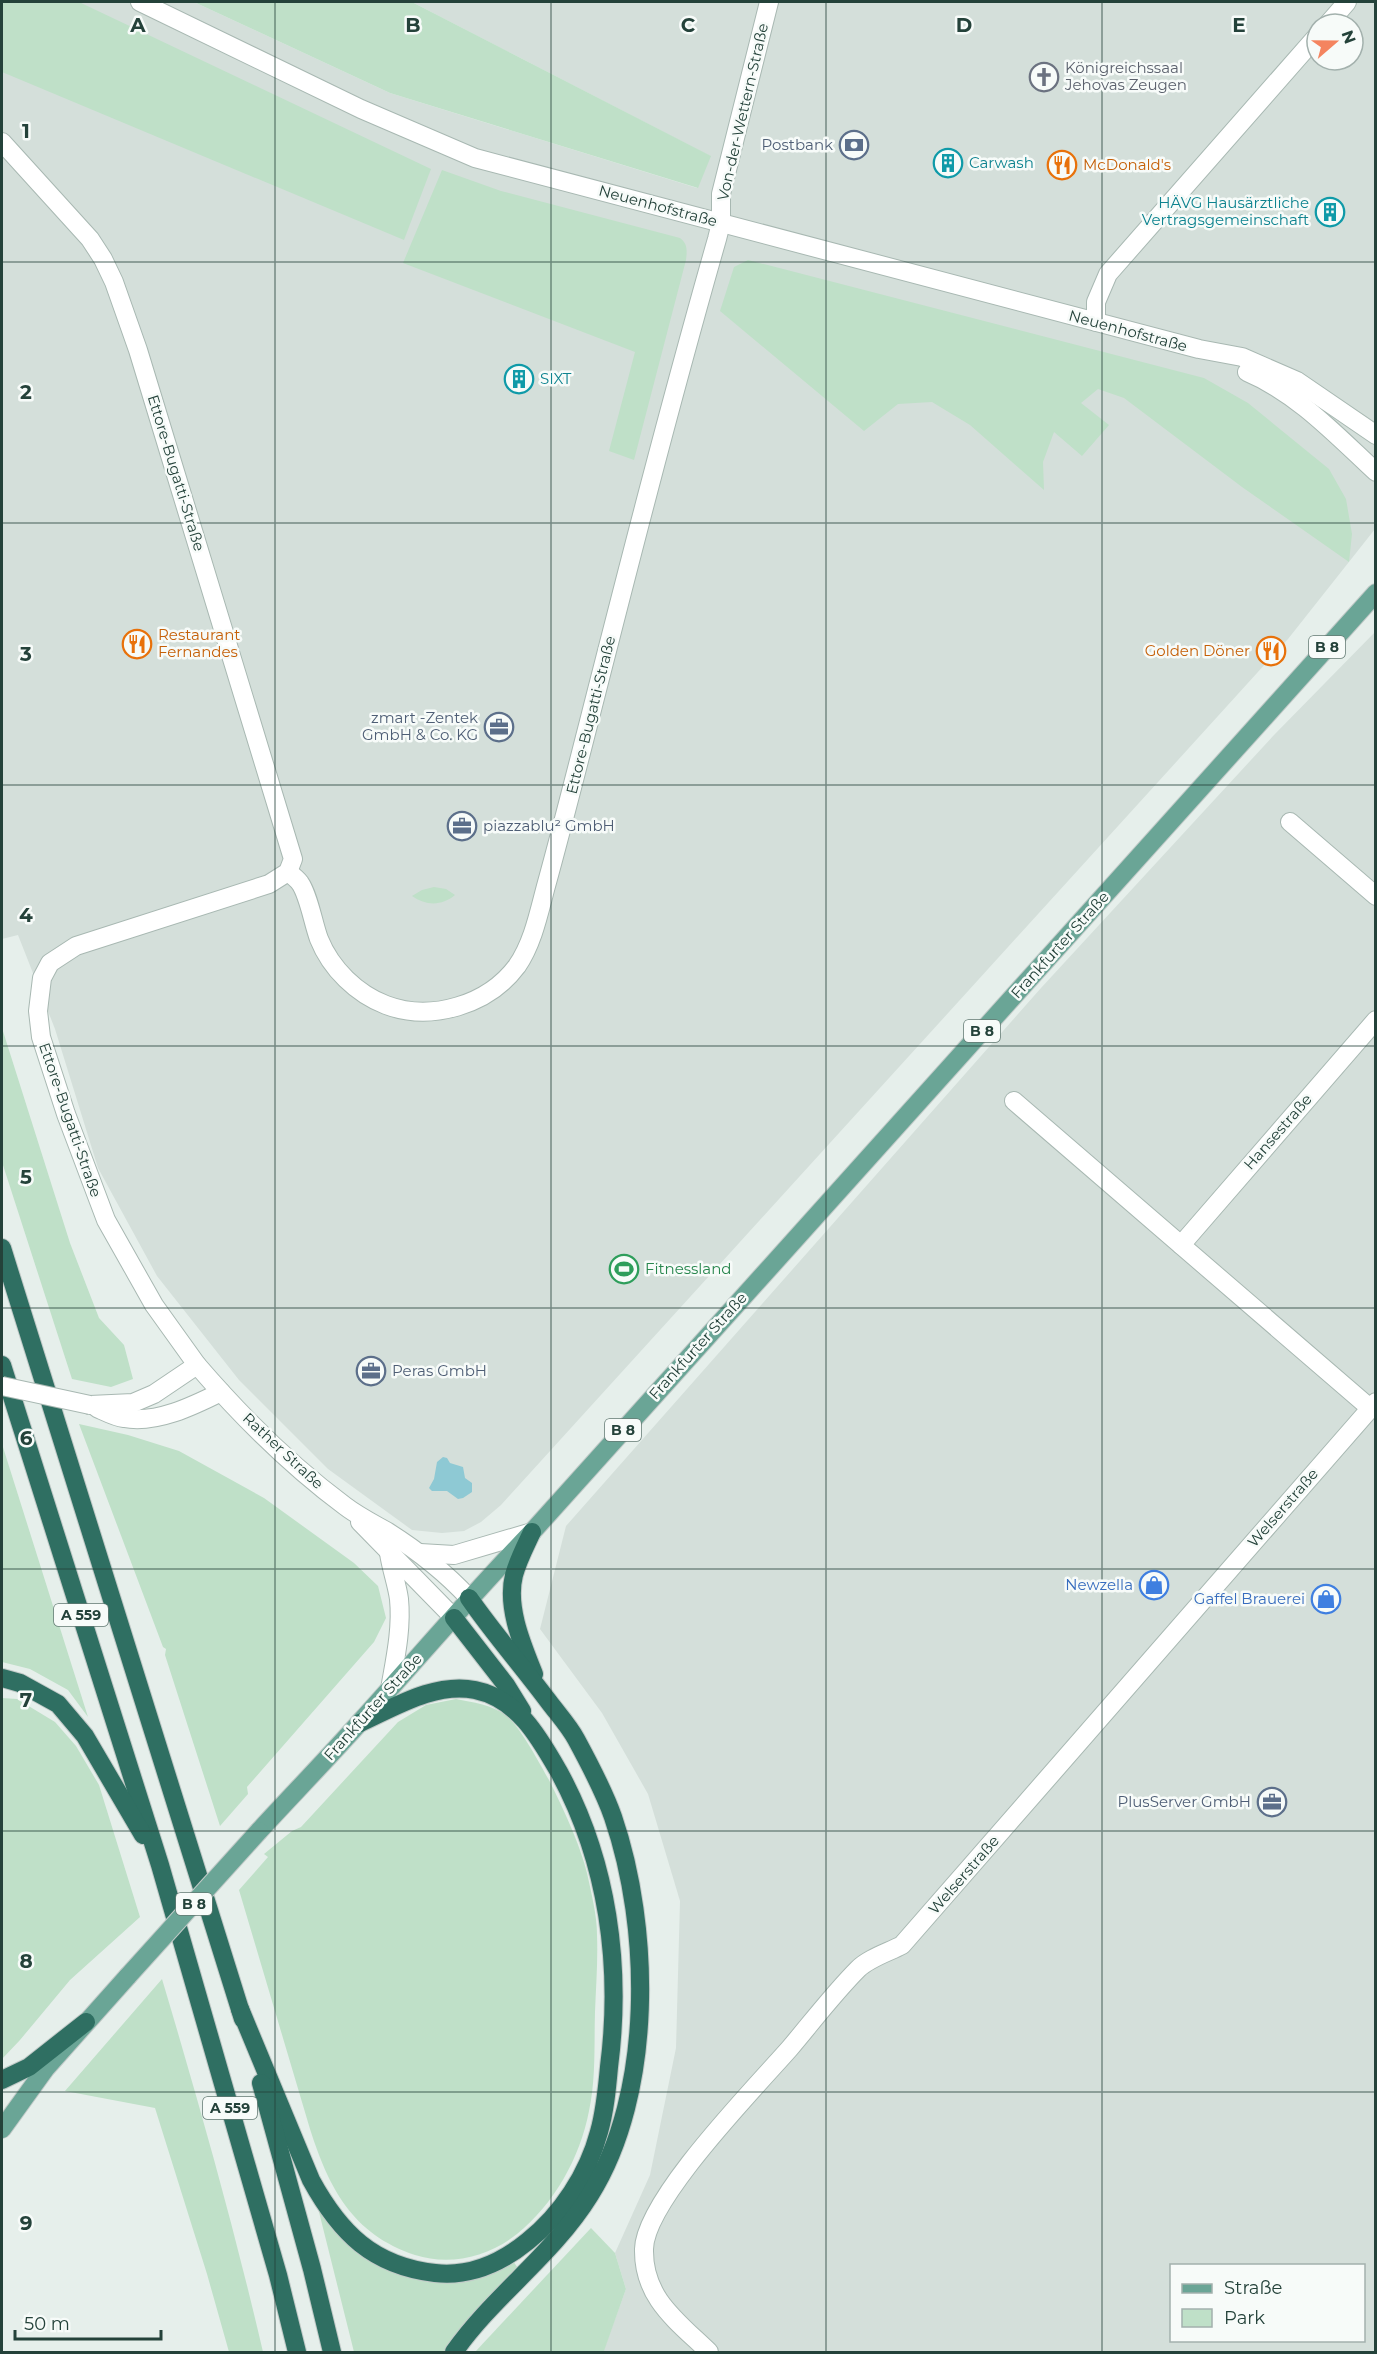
<svg xmlns="http://www.w3.org/2000/svg" width="1377" height="2354" viewBox="0 0 1377 2354" font-family="Montserrat,sans-serif">
  <style>
    .built { fill: #d4dfda; fill-rule: evenodd }
    .green { fill: #bfe0c8 }
    .water { fill: #8ec9d4 }
    .lines { fill: none; stroke-linecap: round; stroke-linejoin: round }
    .minor-casing { stroke: #a8b8b2; stroke-width: 20 }
    .tertiary-casing { stroke: #a8b8b2; stroke-width: 20 }
    .primary-casing { stroke: #c2cac8; stroke-width: 20 }
    .motorway-casing { stroke: #c2cac8; stroke-width: 20 }
    .minor { stroke: #fff; stroke-width: 18 }
    .tertiary { stroke: #fff; stroke-width: 18 }
    .primary { stroke: #6aa596; stroke-width: 18 }
    .motorway { stroke: #2f6f62; stroke-width: 18 }
    .tertiary-bridge-casing { stroke: #a8b8b2; stroke-width: 20; stroke-linecap: butt }
    .primary-bridge-casing { stroke: #c2cac8; stroke-width: 20; stroke-linecap: butt }
    .tertiary-bridge { stroke: #fff; stroke-width: 18 }
    .primary-bridge { stroke: #6aa596; stroke-width: 18 }
    .grid { fill: none; stroke: #24423a; stroke-width: 1.5; stroke-opacity: 0.55 }
    .labels { text-anchor: middle; stroke-width: 5; stroke-linejoin: round; paint-order: stroke }
    .shield { fill: #f7fbf9; stroke: #637a73; stroke-width: 1.5 }
    .shield-label { font-size: 14px; font-weight: bold; fill: #24423a }
    .worship-label { font-size: 15px; fill: #5b616d; stroke: #f7fbf9; text-anchor: start }
    .street-label { font-size: 15px; fill: #24423a; stroke: #f7fbf9 }
    .service-label { font-size: 15px; fill: #4e5e75; stroke: #f7fbf9; text-anchor: end }
    .culture-label { font-size: 15px; fill: #0d838f; stroke: #f7fbf9; text-anchor: start }
    .food-label { font-size: 15px; fill: #c56008; stroke: #f7fbf9; text-anchor: start }
    .leisure-label { font-size: 15px; fill: #27864d; stroke: #f7fbf9; text-anchor: start }
    .shop-label { font-size: 15px; fill: #366cbe; stroke: #f7fbf9; text-anchor: end }
    .grid-label { font-size: 20px; text-anchor: middle; font-weight: bold; fill: #24423a; stroke: #f7fbf9; stroke-width: 5; stroke-linejoin: round; paint-order: stroke }
  </style>
  <rect width="100%" height="100%" fill="#e6efeb"/>
  <!-- built -->
  <g class="built">
    <path d="M2 2H194L390 93 697 188 710 156 412 2H1375V529L1288 639 501 1505 481 1522 464 1531 442 1533 412 1530 328 1469 239 1380 157 1276 98 1168 55 1029 18 935 2 939ZM1317 24H1353V60H1317Z"/>
    <path d="M1375 632V2352H603L626 2289 615 2253 650 2175 676 2048 680 1901 648 1794 602 1713 540 1629 566 1526 1041 988 1274 735ZM1172 2266H1364V2340H1172Z"/>
  </g>
  <!-- green -->
  <g class="green">
    <polygon points="2,2 79,2 431,169 404,240 2,72"/>
    <polygon points="194,2 412,2 711,156 698,188 390,93"/>
    <path d="M442 170 501 191 680 238C688 244 687 251 686 260L634 460 609 451 635 352 403 263Z"/>
    <polygon points="748,260 1204,378 1248,403 1329,469 1346,499 1352,534 1349,562 1242,487 1124,398 1098,389 1081,403 1109,425 1082,456 1054,432 1043,462 1044,490 970,425 932,402 898,404 864,431 720,311 734,267"/>
    <path d="M434 887 446 889 455 895C442 906 426 906 412 896L422 890Z"/>
    <polygon points="2,1028 70,1243 99,1318 124,1345 133,1379 111,1387 72,1379 2,1162"/>
    <polygon points="79,1424 128,1435 179,1451 264,1498 354,1563 378,1586 386,1618 374,1642 247,1787 248,1794 220,1826 165,1655 166,1649 163,1647"/>
    <polygon points="2,1444 88,1717 68,1690 30,1669 2,1662"/>
    <polygon points="2,1698 17,1699 55,1722 76,1746 99,1785 140,1917 70,1980 20,2040 2,2059"/>
    <path d="M456 1699C472 1702 493 1705 507 1716 521 1728 540 1764 549 1780 562 1806 580 1844 587 1873 591 1892 597 1915 597 1935 598 1961 596 1986 595 2012 594 2045 596 2079 589 2111 580 2158 554 2204 517 2234 488 2257 450 2266 415 2255 352 2234 329 2188 310 2129L239 1890 268 1857 264 1854 292 1831 301 1827 398 1722 426 1705Z"/>
    <path d="M162 1979C199 2103 234 2227 263 2352H229L207 2274 155 2108 65 2091Z"/>
    <polygon points="318,2208 320,2208 389,2270 513,2261 520,2271 457,2337 445,2352 354,2352"/>
    <polygon points="591,2228 615,2253 626,2289 604,2351 475,2352"/>
  </g>
  <!-- water -->
  <polygon class="water" points="443,1457 447,1458 450,1463 463,1467 465,1478 472,1483 472,1492 463,1498 458,1499 447,1491 432,1491 429,1488 434,1479 437,1462"/>
  <g class="lines">
    <!-- minor casing -->
    <g class="minor-casing">
      <g id="minor">
        <polyline points="140,2 361,109 475,158 1199,349 1242,357 1297,381 1376,435"/>
        <polyline points="1328,24 1347,2"/>
        <polyline points="2,142 90,239 103,259 114,282 138,350 293,859 288,872 269,884 76,946 50,963 42,978 38,1011 41,1037 66,1114 106,1220 154,1305 197,1365"/>
        <polyline points="1096,322 1096,302 1108,274 1317,36"/>
        <path d="M1247 372C1297 393 1336 435 1376 472"/>
        <polyline points="1290,822 1376,896"/>
        <path d="M288 872C292 875 297 879 300 883 309 896 313 923 319 939 331 969 357 994 386 1005 431 1022 488 1005 517 966 533 943 539 912 546 886 559 839 571 792 583 745 626 576 669 407 717 239L721 223V194L769 2"/>
        <polyline points="1014,1101 1370,1408"/>
        <polyline points="1181,1245 1376,1020"/>
        <path d="M709 2352C677 2321 643 2298 644 2249 645 2200 755 2088 790 2048 812 2022 834 1993 858 1969 869 1958 889 1952 902 1945L1376 1402"/>
      </g>
    </g>
    <!-- tertiary casing -->
    <g class="tertiary-casing">
      <g id="tertiary">
        <path d="M90 1405 133 1403 154 1394 197 1365C241 1416 291 1466 345 1506 358 1516 374 1524 388 1532 418 1551 445 1572 469 1598"/>
        <path d="M97 1408C106 1412 115 1417 124 1418 156 1424 193 1406 221 1392"/>
        <polyline points="360,1522 454,1618"/>
        <path d="M389 1553C391 1568 397 1584 399 1599 402 1629 395 1660 390 1689"/>
        <polyline points="420,1553 454,1555 532,1532"/>
      </g>
    </g>
    <!-- primary casing -->
    <g class="primary-casing">
      <g id="primary">
        <path d="M259 1831C293 1794 328 1758 361 1721 418 1658 473 1593 532 1532L1376 593"/>
        <polyline points="2,2129 46,2068 128,1976"/>
      </g>
    </g>
    <!-- motorway casing -->
    <g class="motorway-casing">
      <g id="motorway">
        <polyline points="2,1248 243,2019"/>
        <polyline points="2,1365 160,1865 278,2275 297,2352"/>
        <path d="M532 1532C526 1545 518 1560 514 1575 506 1607 522 1644 534 1674"/>
        <polyline points="454,1618 506,1685 522,1711"/>
        <polyline points="2,1678 20,1683 58,1704 85,1736 143,1835"/>
        <path d="M240 2009 311 2180C340 2233 373 2266 435 2273 470 2277 501 2263 528 2241 561 2215 588 2174 599 2132 605 2111 607 2089 609 2067 622 1966 608 1862 559 1772 539 1737 518 1699 475 1690 435 1682 395 1707 360 1723"/>
        <polyline points="2,2080 29,2067 86,2022"/>
        <polyline points="261,2083 312,2269 332,2352"/>
        <path d="M454 2352C494 2295 553 2255 590 2195 654 2093 651 1928 613 1817 604 1791 589 1763 576 1739 569 1726 558 1714 549 1702 523 1667 494 1634 469 1598"/>
      </g>
    </g>
    <!-- minor -->
    <use href="#minor" class="minor"/>
    <!-- tertiary -->
    <use href="#tertiary" class="tertiary"/>
    <!-- primary -->
    <use href="#primary" class="primary"/>
    <!-- motorway -->
    <use href="#motorway" class="motorway"/>
    <!-- tertiary-bridge casing -->
    <g class="tertiary-bridge-casing">
      <polyline id="tertiary-bridge" points="2,1386 90,1405"/>
    </g>
    <!-- primary-bridge casing -->
    <g class="primary-bridge-casing">
      <polyline id="primary-bridge" points="128,1976 259,1831"/>
    </g>
    <!-- tertiary-bridge -->
    <use href="#tertiary-bridge" class="tertiary-bridge"/>
    <!-- primary-bridge -->
    <use href="#primary-bridge" class="primary-bridge"/>
  </g>
  <!-- grid -->
  <path class="grid" d="M275 2V2352M551 2V2352M826 2V2352M1102 2V2352M2 262H1376M2 523H1376M2 785H1376M2 1046H1376M2 1308H1376M2 1569H1376M2 1831H1376M2 2092H1376"/>
  <!-- icons -->
  <defs>
    <g id="church-ring" transform="scale(1.5)"><circle r="9.5" fill="#f7fbf9" stroke="#6b7280" stroke-width="1.5"/><path d="M-1.2-6h2.4v3.5h3.3v2.4h-3.3V6h-2.4V-.1h-3.3v-2.4h3.3Z" fill="#6b7280"/></g>
    <g id="bank-ring" transform="scale(1.5)"><circle r="9.5" fill="#f7fbf9" stroke="#5c6f8a" stroke-width="1.5"/><path d="M-6-4H6V4H-6ZM0-2.3a2.3 2.3 0 1 0 0 4.6a2.3 2.3 0 1 0 0-4.6Z" fill="#5c6f8a"/></g>
    <g id="building-ring" transform="scale(1.5)"><circle r="9.5" fill="#f7fbf9" stroke="#0f9aa8" stroke-width="1.5"/><path d="M-4-6H4V6H1V3H-1V6H-4ZM-2.5-4.3h1.7v1.8h-1.7ZM.8-4.3h1.7v1.8H.8ZM-2.5-1h1.7V.8h-1.7ZM.8-1h1.7V.8H.8Z" fill="#0f9aa8"/></g>
    <g id="restaurant-ring" transform="scale(1.5)"><circle r="9.5" fill="#f7fbf9" stroke="#e8710a" stroke-width="1.5"/><path d="M-5-6h1v4h1v-4h1v4h1v-4h1v5L-1.5 .5V6h-2V.5L-5-1ZM5-6V6H3V1.5H1.5Q1.5-4 5-6Z" fill="#e8710a"/></g>
    <g id="office-ring" transform="scale(1.5)"><circle r="9.5" fill="#f7fbf9" stroke="#5c6f8a" stroke-width="1.5"/><path d="M-6-3h4V-5.5h4V-3h4V5H-6ZM-1-4.5V-3h2v-1.5ZM-6 0V1H6V0Z" fill="#5c6f8a"/></g>
    <g id="stadium-ring" transform="scale(1.5)"><circle r="9.5" fill="#f7fbf9" stroke="#2e9e5b" stroke-width="1.5"/><path d="M0-5a6.5 5 0 1 0 0 10a6.5 5 0 1 0 0-10ZM-3.5-1.8h7v3.6h-7Z" fill="#2e9e5b"/></g>
    <g id="shop-ring" transform="scale(1.5)"><circle r="9.5" fill="#f7fbf9" stroke="#3f7fe0" stroke-width="1.5"/><path d="M-5-2.5h2.3a2.7 3.5 0 0 1 5.4 0H5L5.5 6h-11ZM-1.5-2.5h3a1.5 2.3 0 0 0-3 0Z" fill="#3f7fe0"/></g>
  </defs>
  <g fill-rule="evenodd">
    <use href="#church-ring" x="1044" y="77"/>
    <use href="#bank-ring" x="854" y="145"/>
    <use href="#building-ring" x="948" y="163"/>
    <use href="#restaurant-ring" x="1062" y="165"/>
    <use href="#building-ring" x="1330" y="212"/>
    <use href="#building-ring" x="519" y="379"/>
    <use href="#restaurant-ring" x="137" y="644"/>
    <use href="#restaurant-ring" x="1271" y="651"/>
    <use href="#office-ring" x="499" y="727"/>
    <use href="#office-ring" x="462" y="826"/>
    <use href="#stadium-ring" x="624" y="1269"/>
    <use href="#office-ring" x="371" y="1371"/>
    <use href="#shop-ring" x="1154" y="1585"/>
    <use href="#shop-ring" x="1326" y="1599"/>
    <use href="#office-ring" x="1272" y="1802"/>
  </g>
  <g class="labels">
    <!-- shield labels -->
    <g class="shield">
      <rect x="1309" y="636" width="36" height="22" rx="4.5"/>
      <rect x="964" y="1020" width="36" height="22" rx="4.5"/>
      <rect x="605" y="1419" width="36" height="22" rx="4.5"/>
      <rect x="54" y="1604" width="54" height="22" rx="4.5"/>
      <rect x="176" y="1893" width="36" height="22" rx="4.5"/>
      <rect x="203" y="2097" width="54" height="22" rx="4.5"/>
    </g>
    <g class="shield-label">
      <text x="1327" y="652">B 8</text>
      <text x="982" y="1036">B 8</text>
      <text x="623" y="1435">B 8</text>
      <text x="81" y="1620">A 559</text>
      <text x="194" y="1909">B 8</text>
      <text x="230" y="2113">A 559</text>
    </g>
    <!-- worship labels -->
    <g class="worship-label">
      <text x="1065" y="73">Königreichssaal<tspan x="1065" dy="17">Jehovas Zeugen</tspan></text>
    </g>
    <!-- street labels -->
    <g class="street-label">
      <text transform="translate(743 112) rotate(-77)" y="5">Von-der-Wettern-Straße</text>
      <text transform="translate(658 206) rotate(15)" y="5">Neuenhofstraße</text>
      <text transform="translate(1128 331) rotate(15)" y="5">Neuenhofstraße</text>
      <text transform="translate(176 473) rotate(73)" y="5">Ettore-Bugatti-Straße</text>
      <text transform="translate(591 715) rotate(-76)" y="5">Ettore-Bugatti-Straße</text>
      <text transform="translate(1060 945) rotate(-48)" y="5">Frankfurter Straße</text>
      <text transform="translate(70 1120) rotate(71)" y="5">Ettore-Bugatti-Straße</text>
      <text transform="translate(1278 1132) rotate(-49)" y="5">Hansestraße</text>
      <text transform="translate(698 1346) rotate(-48)" y="5">Frankfurter Straße</text>
      <text transform="translate(283 1451) rotate(43)" y="5">Rather Straße</text>
      <text transform="translate(1283 1508) rotate(-49)" y="5">Welserstraße</text>
      <text transform="translate(373 1707) rotate(-48)" y="5">Frankfurter Straße</text>
      <text transform="translate(964 1875) rotate(-49)" y="5">Welserstraße</text>
    </g>
    <!-- service labels -->
    <g class="service-label">
      <text x="833" y="150">Postbank</text>
      <text x="478" y="723">zmart -Zentek<tspan x="478" dy="17">GmbH &amp; Co. KG</tspan></text>
      <text x="483" y="831" text-anchor="start">piazzablu² GmbH</text>
      <text x="392" y="1376" text-anchor="start">Peras GmbH</text>
      <text x="1251" y="1807">PlusServer GmbH</text>
    </g>
    <!-- culture labels -->
    <g class="culture-label">
      <text x="969" y="168">Carwash</text>
      <text x="1309" y="208" text-anchor="end">HÄVG Hausärztliche<tspan x="1309" dy="17">Vertragsgemeinschaft</tspan></text>
      <text x="540" y="384">SIXT</text>
    </g>
    <!-- food labels -->
    <g class="food-label">
      <text x="1083" y="170">McDonald's</text>
      <text x="158" y="640">Restaurant<tspan x="158" dy="17">Fernandes</tspan></text>
      <text x="1250" y="656" text-anchor="end">Golden Döner</text>
    </g>
    <!-- leisure labels -->
    <g class="leisure-label">
      <text x="645" y="1274">Fitnessland</text>
    </g>
    <!-- shop labels -->
    <g class="shop-label">
      <text x="1133" y="1590">Newzella</text>
      <text x="1305" y="1604">Gaffel Brauerei</text>
    </g>
  </g>
  <g class="grid-label">
    <text x="138" y="32">A</text>
    <text x="413" y="32">B</text>
    <text x="688" y="32">C</text>
    <text x="964" y="32">D</text>
    <text x="1239" y="32">E</text>
    <text x="26" y="138">1</text>
    <text x="26" y="399">2</text>
    <text x="26" y="661">3</text>
    <text x="26" y="922">4</text>
    <text x="26" y="1184">5</text>
    <text x="26" y="1445">6</text>
    <text x="26" y="1707">7</text>
    <text x="26" y="1968">8</text>
    <text x="26" y="2230">9</text>
  </g>
  <!-- border -->
  <rect width="1377" height="2354" fill="none" stroke="#24423a" stroke-width="6"/>
  <!-- legend -->
  <rect x="1170" y="2264" width="195" height="78" fill="#f7fbf9" stroke="#a3b1ad" stroke-width="1.5"/>
  <rect x="1182" y="2284" width="30" height="9" fill="#6aa596" stroke="#a3b1ad" stroke-width="1.5"/>
  <text x="1224" y="2294" font-size="18" fill="#24423a">Straße</text>
  <rect x="1182" y="2309" width="30" height="18" fill="#bfe0c8" stroke="#a3b1ad" stroke-width="1.5"/>
  <text x="1224" y="2324" font-size="18" fill="#24423a">Park</text>
  <!-- north arrow -->
  <g transform="translate(1335 42) rotate(70)"><circle r="28" fill="#f7fbf9" stroke="#a3b1ad" stroke-width="1.5"/>
  <path d="M0-4.5L10 22L0 15L-10 22Z" fill="#f4845f"/>
  <text y="-9" font-size="16" font-weight="bold" text-anchor="middle" fill="#24423a">N</text>
  </g>
  <!-- scale -->
  <path d="M15 2330v9h146v-9" fill="none" stroke="#24423a" stroke-width="3"/>
  <text x="24" y="2330" font-size="18" fill="#24423a" stroke="#f7fbf9" stroke-width="4.5" paint-order="stroke">50 m</text>
</svg>
